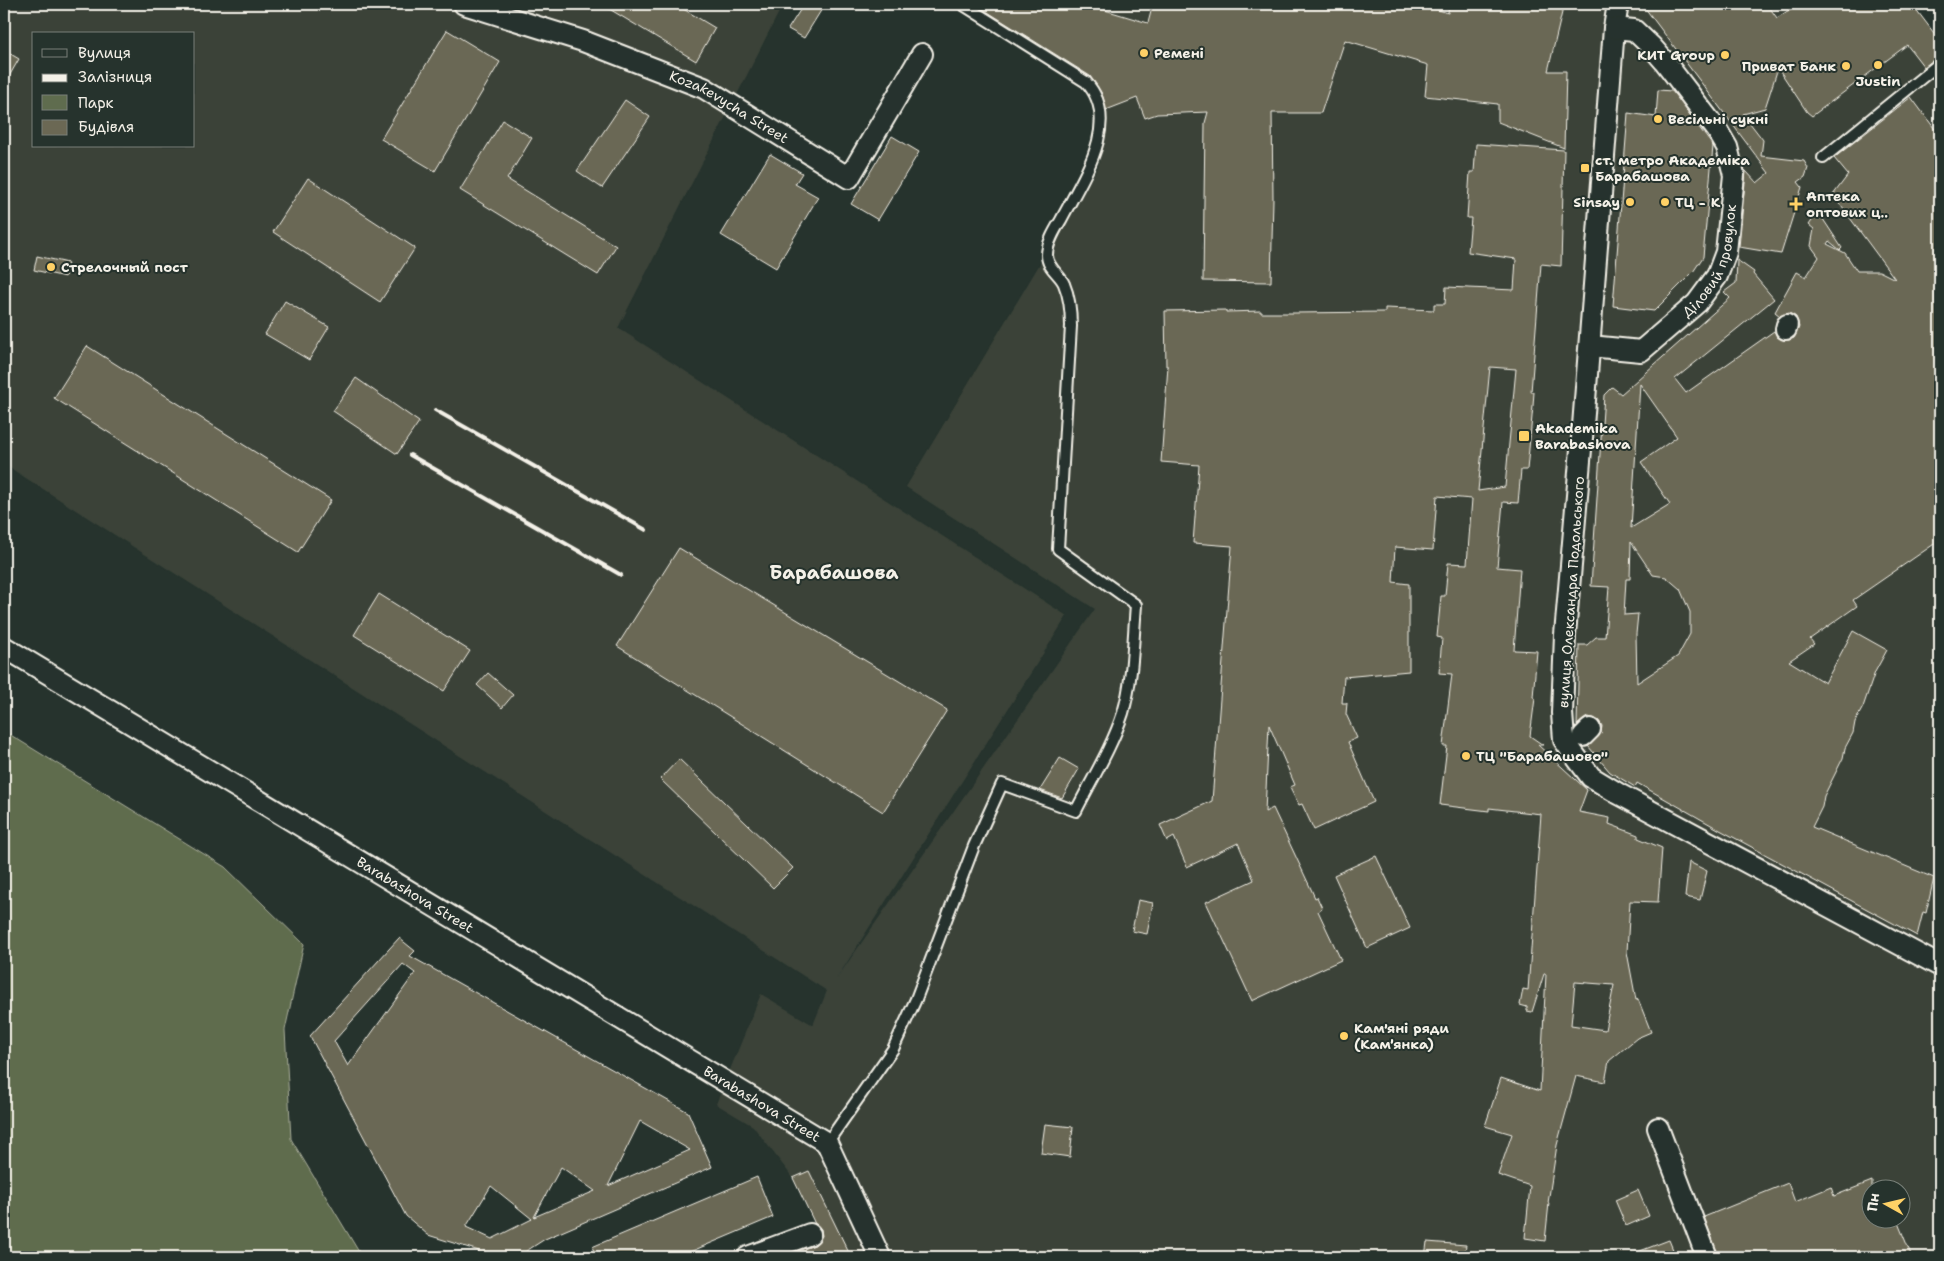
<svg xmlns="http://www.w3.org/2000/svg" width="1944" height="1261" viewBox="0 0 1944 1261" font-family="'Shantell Sans',sans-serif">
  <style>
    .built { fill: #3b4339; fill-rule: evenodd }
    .green { fill: #5f6c4e; stroke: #aaae9b }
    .building { fill: #6b6854; stroke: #f4f1e8; fill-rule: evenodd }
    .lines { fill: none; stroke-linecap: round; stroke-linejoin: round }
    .lane-casing { stroke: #f4f1e8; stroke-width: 14 }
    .street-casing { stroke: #f4f1e8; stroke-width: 24 }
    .lane { stroke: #26332d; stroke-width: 10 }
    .street { stroke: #26332d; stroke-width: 20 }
    .rail { stroke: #f4f1e8; stroke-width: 4 }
    .poi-dot { fill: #ffd166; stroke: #26332d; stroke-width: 2 }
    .labels { text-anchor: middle; stroke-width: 4; stroke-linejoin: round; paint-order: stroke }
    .poi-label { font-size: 14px; font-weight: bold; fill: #f4f1e8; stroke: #26332d; text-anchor: start }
    .street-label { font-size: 14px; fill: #f4f1e8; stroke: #26332d }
    .district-label { font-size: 19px; font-weight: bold; fill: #f4f1e8; stroke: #26332d }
  </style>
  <rect width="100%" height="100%" fill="#26332d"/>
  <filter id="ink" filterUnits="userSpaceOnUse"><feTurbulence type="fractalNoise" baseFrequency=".02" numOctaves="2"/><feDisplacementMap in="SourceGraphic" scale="10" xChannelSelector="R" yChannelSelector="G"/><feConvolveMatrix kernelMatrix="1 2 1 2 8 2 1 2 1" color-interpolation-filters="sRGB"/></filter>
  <g filter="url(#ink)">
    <!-- built -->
    <path class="built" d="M4 4H111L116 7 118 4H768L780 10 618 328 1067 616 837 978 1095 609 906 487 1098 167 1103 146 1101 119 1094 95 958 4H1901L1940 56V903L1937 923 1940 935V1257H831L793 1178 753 1126 716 1104 761 994 813 1025 827 991 4 464ZM34 34H194V146H34ZM1872 1188H1902V1218H1872Z"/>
    <!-- green -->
    <polygon class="green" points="4,731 225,867 304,944 285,1030 291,1139 362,1257 4,1257"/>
    <!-- building -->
    <g class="building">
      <polygon points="601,4 675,4 715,28 696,61"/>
      <polygon points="804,4 825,4 804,38 788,29"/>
      <polygon points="975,4 1085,4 1148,23 1153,4 1420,4 1448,13 1449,4 1564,4 1548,71 1566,71 1564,148 1498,122 1498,104 1425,96 1428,65 1345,40 1321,113 1272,113 1273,199 1271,282 1203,281 1205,123 1208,112 1157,114 1145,118 1137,98 1106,110 1102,94 1090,76"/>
      <polygon points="1642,4 1767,4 1777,18 1798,4 1912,4 1940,41 1940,56 1936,58 1924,67 1907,45 1812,116 1807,112 1778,68 1765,108 1743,114 1763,140 1761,156 1804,161 1808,168 1805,177 1798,182 1802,187 1781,254 1739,247 1746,171 1757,183 1769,173"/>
      <polygon points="447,30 500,62 435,171 381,139"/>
      <polygon points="4,50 19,59 4,85"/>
      <polygon points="1658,90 1672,91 1713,146 1703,257 1693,272 1654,311 1613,306 1628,113 1656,117"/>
      <path d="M1911 97 1940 136V540L1853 600 1857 606 1810 639 1814 644 1789 661 1825 683 1853 631 1887 650 1875 672 1863 707 1855 722 1853 733 1845 748 1843 758 1824 796 1822 807 1812 827 1934 878 1926 913 1923 912 1917 936 1720 830 1637 783 1635 787 1610 772 1588 746 1601 733 1602 726 1599 721 1594 718 1587 717 1577 725 1579 645H1587L1596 637H1605L1606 625 1609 587 1591 586 1604 395 1612 387 1621 394 1730 298 1724 292 1736 283 1737 260 1754 272 1753 274 1774 299 1675 379 1686 393 1774 331 1777 337 1783 340H1789L1794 338 1799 327 1796 317 1789 313 1780 316 1775 312 1797 272 1806 277 1819 257 1811 246 1814 229 1809 225 1816 215 1817 210 1842 248 1840 250 1829 241 1827 244 1845 253 1857 271H1879L1895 279 1833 195 1848 175 1834 158ZM1640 384 1677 437 1641 462 1670 504 1631 528ZM1631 542 1653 575 1666 577 1680 589 1690 612V634L1678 656 1637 683 1636 634 1638 614 1624 615 1626 579H1630Z"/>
      <polygon points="625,100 650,117 602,188 577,171"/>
      <polygon points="503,120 532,138 507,179 616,246 598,275 460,190"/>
      <polygon points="892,136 919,152 878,220 851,204"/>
      <path d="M1476 144 1564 150 1561 266 1541 264 1531 392H1534L1533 406 1527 470H1521L1518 503 1503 502 1497 567 1520 569 1514 650 1537 651 1533 697 1535 698 1530 736 1543 745H1538L1587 790 1579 812 1610 818 1609 824 1638 835V838L1662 848 1658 902 1630 901 1627 952 1636 1000 1638 999 1651 1032 1637 1038 1609 1061 1605 1082 1576 1076 1557 1145 1548 1203H1549L1545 1241 1525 1238 1530 1186 1498 1175 1512 1134 1485 1126 1501 1078 1540 1091 1546 974H1544L1532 1012 1527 1011V1007L1520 1005 1523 989 1528 990 1541 814 1489 808V811L1440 805 1447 746H1443L1452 674 1439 673 1442 638 1437 637 1441 596H1445L1448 563 1467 564 1472 499 1437 496 1433 550 1395 547 1393 582 1409 584V671L1344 677 1342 703H1347L1346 714 1357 738 1348 742 1374 802 1314 830 1302 804 1299 805 1290 787 1295 785 1269 725 1265 812 1273 808 1311 889 1315 898 1317 897 1322 908 1318 911 1341 960 1252 1001 1206 902 1254 880 1238 843 1187 867 1174 837 1167 841 1160 825 1212 801 1232 546 1193 543 1199 465 1161 462 1168 366H1166L1165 311 1226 310V312L1261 311V313H1294L1385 312V308L1434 310V304H1445L1446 287 1514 290 1516 259 1468 252 1471 218H1467L1470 172H1474ZM1490 367 1516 369 1508 454 1505 487 1478 491ZM1575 982 1614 985 1605 1030 1571 1025Z"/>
      <polygon points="770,154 802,173 795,184 818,197 776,268 721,235"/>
      <polygon points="308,178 415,248 380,302 273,232"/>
      <polygon points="37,256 68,263 65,277 34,270"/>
      <polygon points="285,301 329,327 309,360 265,334"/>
      <polygon points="87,346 331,500 298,552 54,398"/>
      <polygon points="356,378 419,422 397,454 333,411"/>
      <polygon points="679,548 947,710 883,812 617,646"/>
      <polygon points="379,594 470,651 444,691 354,635"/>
      <polygon points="488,673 513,695 502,708 477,685"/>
      <polygon points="1060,758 1079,769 1062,798 1040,790"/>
      <polygon points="679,759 793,868 773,888 660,779"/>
      <polygon points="1376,856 1410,928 1367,948 1334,875"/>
      <polygon points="1689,862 1707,871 1700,900 1685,897"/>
      <polygon points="1138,900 1153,903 1147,934 1132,931"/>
      <path d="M399 938 415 951 410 956 688 1112 712 1167 545 1239 517 1257H477L479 1251 428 1235 406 1216 310 1036ZM403 964 415 973 348 1066 334 1041ZM640 1121 690 1150 608 1186ZM561 1167 595 1191 534 1217ZM491 1186 532 1219 492 1239 466 1227Z"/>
      <polygon points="1045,1124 1073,1127 1070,1157 1041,1153"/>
      <polygon points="809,1171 851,1257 831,1257 829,1252 818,1257 794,1257 792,1253 815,1245 822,1236 821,1229 815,1224 793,1178"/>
      <polygon points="757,1177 773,1217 678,1257 597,1257 592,1247"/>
      <polygon points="1872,1181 1872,1218 1896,1218 1912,1257 1719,1257 1704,1217 1788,1183 1795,1202 1831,1187 1834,1196"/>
      <polygon points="1638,1190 1649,1216 1626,1226 1615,1200"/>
      <polygon points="1669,1240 1676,1257 1627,1257 1627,1256"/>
      <polygon points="1427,1242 1466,1245 1464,1257 1425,1257"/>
    </g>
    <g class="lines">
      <!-- lane casing -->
      <g class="lane-casing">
        <g id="lane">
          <polyline points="1823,158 1940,63"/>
          <path d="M827 1143 893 1049 916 999 974 846 1002 784 1076 811C1092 779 1112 747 1123 713 1133 679 1133 641 1136 605L1058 549 1071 326C1071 312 1070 298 1064 284 1060 274 1047 268 1047 255 1047 243 1055 230 1061 220 1081 181 1123 122 1086 82L962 4"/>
        </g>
      </g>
      <!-- street casing -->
      <g class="street-casing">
        <g id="street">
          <path id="s1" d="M464 4 583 41 704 88 849 178 922 54"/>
          <polyline points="1618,4 1614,28 1583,426 1565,635 1562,713 1564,740 1573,753 1591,777 1619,794 1940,966"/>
          <polyline points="1786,329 1787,325"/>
          <path id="s2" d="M1590 346 1641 351 1697 303 1717 276 1726 252 1734 175 1727 147 1717 130 1665 62 1652 47 1634 30 1614 28"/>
          <path id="s3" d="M4 647 827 1143 880 1257"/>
          <polyline points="1583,736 1590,729"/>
          <polyline points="1658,1128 1707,1257"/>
          <polyline points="748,1257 810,1234"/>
        </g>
      </g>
      <!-- lane -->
      <use href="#lane" class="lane"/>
      <!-- street -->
      <use href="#street" class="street"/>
      <!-- rail -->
      <g class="rail">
        <polyline points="435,410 646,530"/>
        <polyline points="410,455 621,575"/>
      </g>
    </g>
  </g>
  <!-- markers -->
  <g class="poi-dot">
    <circle cx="1144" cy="53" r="5"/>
    <circle cx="1725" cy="55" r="5"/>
    <circle cx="1878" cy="65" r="5"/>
    <circle cx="1846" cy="66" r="5"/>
    <circle cx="1658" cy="119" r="5"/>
    <rect x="1580" y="163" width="10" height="10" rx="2.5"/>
    <circle cx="1630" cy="202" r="5"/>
    <circle cx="1665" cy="202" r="5"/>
    <path d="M1793.5 196.5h5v5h5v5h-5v5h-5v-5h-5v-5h5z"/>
    <circle cx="51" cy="267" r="5"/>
    <rect x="1518" y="430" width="12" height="12" rx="2.5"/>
    <circle cx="1466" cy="756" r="5"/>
    <circle cx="1344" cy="1036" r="5"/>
  </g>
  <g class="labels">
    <!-- poi labels -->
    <g class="poi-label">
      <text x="1154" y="58">Ремені</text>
      <text x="1715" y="60" text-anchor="end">КИТ Group</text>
      <text x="1836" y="71" text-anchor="end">Приват Банк</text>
      <text x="1878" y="86" text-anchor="middle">Justin</text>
      <text x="1668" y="124">Весільні сукні</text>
      <text x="1595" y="165">ст. метро Академіка<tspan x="1595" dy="16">Барабашова</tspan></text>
      <text x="1806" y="201">Аптека<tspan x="1806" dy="16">оптових ц‥</tspan></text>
      <text x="1620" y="207" text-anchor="end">Sinsay</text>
      <text x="1675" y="207">ТЦ - К</text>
      <text x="61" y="272">Стрелочный пост</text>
      <text x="1535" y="433">Akademіka<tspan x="1535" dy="16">Barabashova</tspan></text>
      <text x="1476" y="761">ТЦ "Барабашово"</text>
      <text x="1354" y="1033">Кам'яні ряди<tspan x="1354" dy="16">(Кам'янка)</tspan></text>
    </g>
    <!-- street labels -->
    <g class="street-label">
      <text dy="5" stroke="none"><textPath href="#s1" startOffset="285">Kozakevycha Street</textPath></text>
      <text dy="5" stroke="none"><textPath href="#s2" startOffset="170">Діловий провулок</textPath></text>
      <text transform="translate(1571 592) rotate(-86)" y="5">вулиця Олександра Подольського</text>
      <text dy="5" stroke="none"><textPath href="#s3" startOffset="480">Barabashova Street</textPath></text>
      <text dy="5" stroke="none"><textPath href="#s3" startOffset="885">Barabashova Street</textPath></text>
    </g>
    <!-- district labels -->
    <g class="district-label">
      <text x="834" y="579">Барабашова</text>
    </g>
  </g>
  <!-- margin -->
  <rect width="1944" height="1261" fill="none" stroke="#26332d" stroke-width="20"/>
  <rect x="10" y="10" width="1924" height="1241" fill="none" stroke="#f4f1e8" stroke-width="2" filter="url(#ink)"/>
  <!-- legend -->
  <rect x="32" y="32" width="162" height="115" fill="#26332d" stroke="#787f78"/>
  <rect x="42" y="49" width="25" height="8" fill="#26332d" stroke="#787f78"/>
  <text x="78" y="58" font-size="15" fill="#f4f1e8">Вулиця</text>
  <rect x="42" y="74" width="25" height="8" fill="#f4f1e8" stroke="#787f78"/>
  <text x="78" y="82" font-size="15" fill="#f4f1e8">Залізниця</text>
  <rect x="42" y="95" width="25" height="15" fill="#5f6c4e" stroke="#787f78"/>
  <text x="78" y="108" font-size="15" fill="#f4f1e8">Парк</text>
  <rect x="42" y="120" width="25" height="15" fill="#6b6854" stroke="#787f78"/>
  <text x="78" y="132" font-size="15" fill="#f4f1e8">Будівля</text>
  <!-- north arrow -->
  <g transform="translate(1886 1204) rotate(278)"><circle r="24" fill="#26332d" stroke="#787f78"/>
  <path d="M0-4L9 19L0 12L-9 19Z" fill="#ffd166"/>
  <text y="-8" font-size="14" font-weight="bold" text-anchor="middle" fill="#f4f1e8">Пн</text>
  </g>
</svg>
